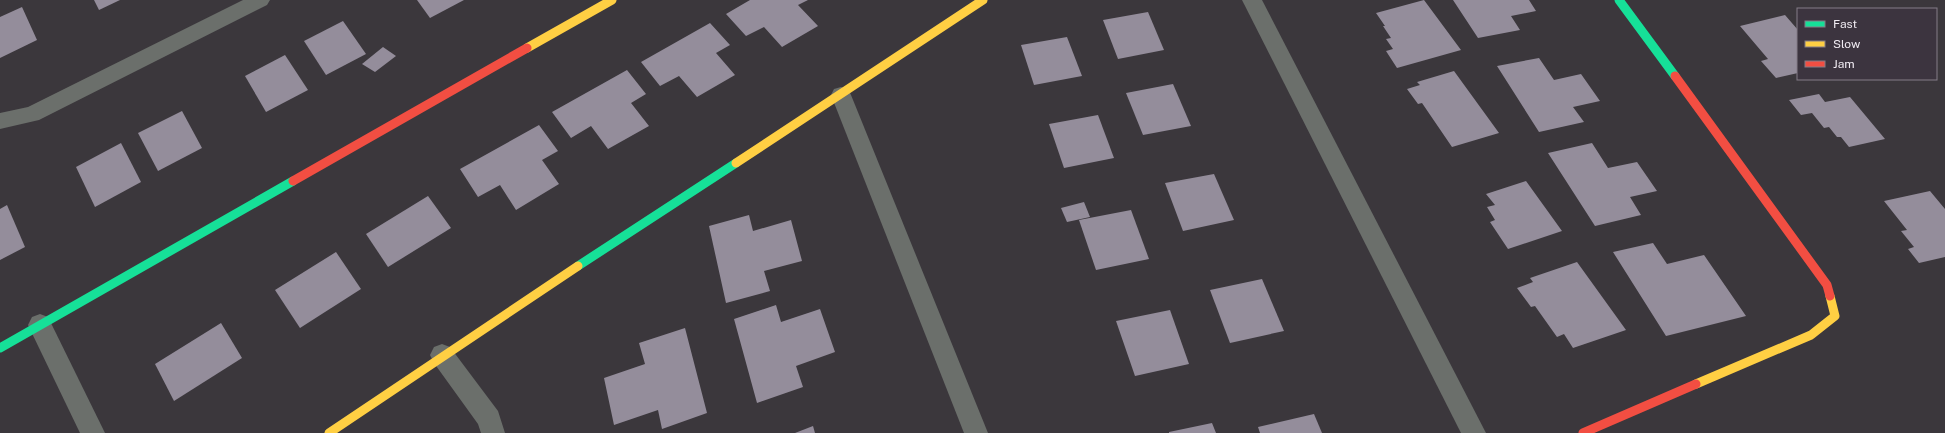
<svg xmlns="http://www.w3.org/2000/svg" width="1945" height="433" viewBox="0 0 1945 433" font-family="'Public Sans',sans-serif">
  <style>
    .building { fill: #948d9b }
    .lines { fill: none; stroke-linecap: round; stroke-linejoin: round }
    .street { fill: #6b6f6b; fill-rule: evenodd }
    .fast { stroke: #16e098; stroke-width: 9 }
    .slow { stroke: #ffcf43; stroke-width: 9 }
    .jam { stroke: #f24e42; stroke-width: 9 }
  </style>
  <rect width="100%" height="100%" fill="#3b373c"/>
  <!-- building -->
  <g class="building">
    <polygon points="94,0 120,0 99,10"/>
    <polygon points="417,0 464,0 430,18"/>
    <polygon points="750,0 808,0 798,5 818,26 782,47 764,27 746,36 726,14"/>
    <polygon points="1424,0 1461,50 1397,68 1386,51 1393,49 1386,39 1391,38 1383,26 1385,26 1376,13"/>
    <polygon points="1453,0 1529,0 1536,11 1511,16 1520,30 1478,38"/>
    <polygon points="22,7 37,40 0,58 0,17"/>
    <polygon points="1148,12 1164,50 1118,59 1103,20"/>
    <polygon points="1785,15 1798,30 1798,73 1776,78 1761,61 1768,59 1740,26"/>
    <polygon points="343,21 366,54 326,75 304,41"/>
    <polygon points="710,23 730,45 716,53 735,75 697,97 679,76 660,86 641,62"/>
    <polygon points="1067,37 1082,76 1034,85 1021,45"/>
    <polygon points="383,47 396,56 375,72 362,64"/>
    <polygon points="285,55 308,90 266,112 245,76"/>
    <polygon points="1539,58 1554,80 1581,74 1600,101 1573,107 1584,122 1539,132 1497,66"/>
    <polygon points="627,70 646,94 631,103 649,126 608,149 591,126 571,138 552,112"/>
    <polygon points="1454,71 1499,133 1452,147 1422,103 1418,104 1407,89 1420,85 1417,82"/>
    <polygon points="1173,84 1191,126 1143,135 1126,93"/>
    <polygon points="1819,94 1825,102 1850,97 1885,139 1849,147 1841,137 1837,137 1829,127 1824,128 1812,113 1801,115 1789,100"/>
    <polygon points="182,111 202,148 158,171 138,133"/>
    <polygon points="1098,115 1114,158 1064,168 1049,124"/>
    <polygon points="539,125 558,151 542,160 559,184 516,210 500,185 478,197 460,169"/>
    <polygon points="121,143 141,182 95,207 76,167"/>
    <polygon points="1592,143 1608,168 1637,162 1657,191 1630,197 1641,215 1595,226 1548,153"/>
    <polygon points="1214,174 1234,220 1183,231 1165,183"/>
    <polygon points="1526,181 1562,231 1508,249 1490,222 1495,220 1487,207 1495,205 1486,194"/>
    <polygon points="1930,191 1945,209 1945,257 1919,263 1908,249 1914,247 1901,231 1907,230 1884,201"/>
    <polygon points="428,196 451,228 388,267 366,234"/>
    <polygon points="1084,202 1090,217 1067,222 1061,208"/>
    <polygon points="7,205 25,247 0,260 0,209"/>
    <polygon points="1131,210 1149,259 1096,270 1079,220"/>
    <polygon points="749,215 753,231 791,220 802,261 764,271 770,291 726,303 709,226"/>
    <polygon points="1653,243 1667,264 1704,255 1746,316 1666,336 1613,252"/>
    <polygon points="336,252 361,289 300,328 275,290"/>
    <polygon points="1577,262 1626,330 1573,348 1564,334 1557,337 1535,306 1531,307 1517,288 1533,282 1530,278"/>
    <polygon points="1262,279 1284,331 1230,343 1210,290"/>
    <polygon points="776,305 781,322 820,309 835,352 796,366 803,387 757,403 734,319"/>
    <polygon points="1170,310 1189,364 1135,376 1116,321"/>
    <polygon points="221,323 242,358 174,401 155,364"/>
    <polygon points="685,328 707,413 662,429 658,410 614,425 604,378 645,364 639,343"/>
    <polygon points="1314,414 1322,433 1260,433 1258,427"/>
    <polygon points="1212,423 1216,433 1169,433 1169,432"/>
    <polygon points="813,426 815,433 795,433"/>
  </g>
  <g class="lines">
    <!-- street -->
    <g class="street">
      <polygon points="243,0 270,0 267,5 39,120 0,129 0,113 28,107"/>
      <polygon points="1242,0 1262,0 1486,433 1461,433"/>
      <polygon points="841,87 848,89 851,95 988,433 964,433 831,95 834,89"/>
      <polygon points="40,314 48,317 105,433 80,433 28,325 32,317"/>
      <polygon points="442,344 450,347 498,411 505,433 481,433 478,424 434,363 430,355 434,347"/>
    </g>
    <!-- fast -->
    <g class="fast">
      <polyline points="1619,0 1675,76"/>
      <polyline points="578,266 736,163"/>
      <polyline points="0,348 293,181"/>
    </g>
    <!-- slow -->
    <g class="slow">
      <polyline points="527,48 612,0"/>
      <polyline points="736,163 983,0"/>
      <polyline points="1696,384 1811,335 1835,316 1830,296"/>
      <polyline points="329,433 578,266"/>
    </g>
    <!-- jam -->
    <g class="jam">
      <polyline points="1675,76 1827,285 1830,296"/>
      <polyline points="293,181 527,48"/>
      <polyline points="1583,433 1696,384"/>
    </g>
  </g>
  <!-- legend -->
  <rect x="1797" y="8" width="140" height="72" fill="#3c343f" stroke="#847d87"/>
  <rect x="1805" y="21" width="20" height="6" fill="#16e098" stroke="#847d87"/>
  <text x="1833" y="28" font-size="12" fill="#f0ebf2">Fast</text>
  <rect x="1805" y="41" width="20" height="6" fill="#ffcf43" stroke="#847d87"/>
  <text x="1833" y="48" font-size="12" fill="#f0ebf2">Slow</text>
  <rect x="1805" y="61" width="20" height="6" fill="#f24e42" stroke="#847d87"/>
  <text x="1833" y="68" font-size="12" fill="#f0ebf2">Jam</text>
</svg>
